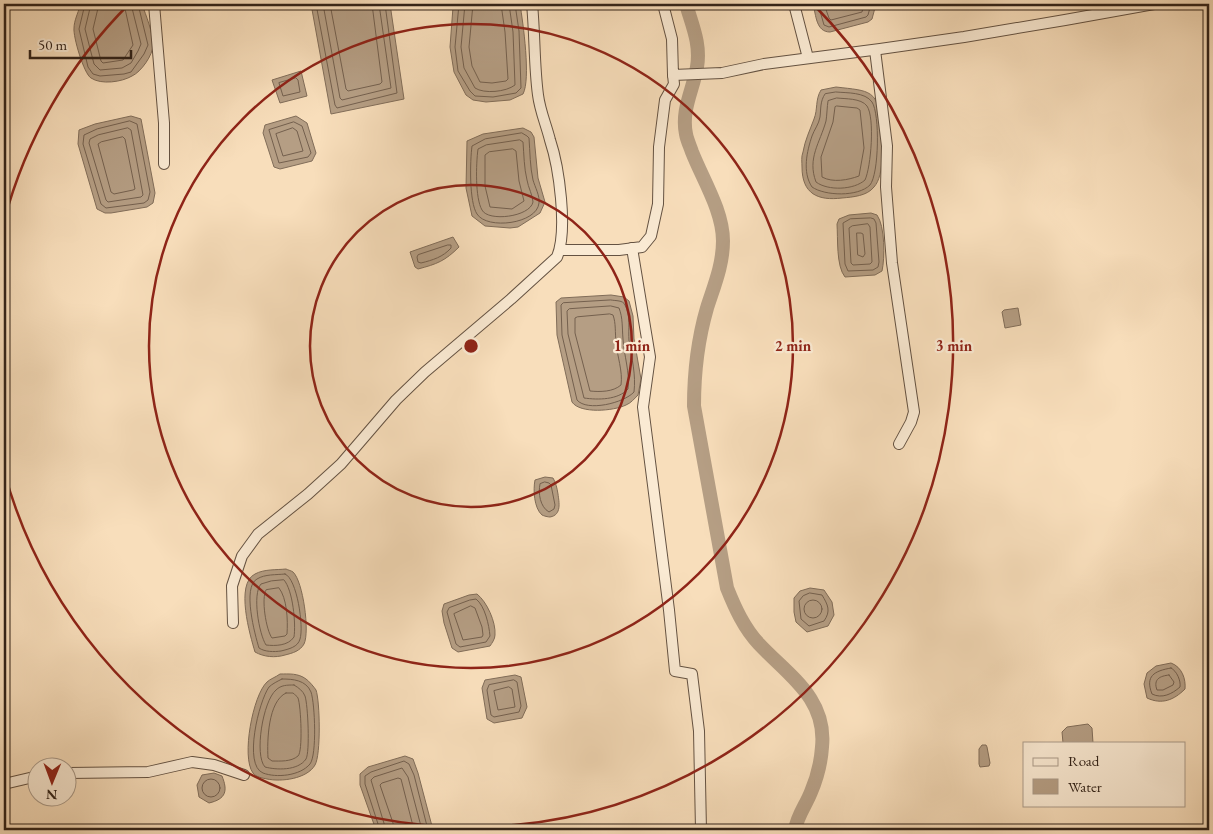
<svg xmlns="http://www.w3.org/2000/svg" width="1213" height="834" viewBox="0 0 1213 834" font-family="'EB Garamond',serif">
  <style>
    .water { fill: #b59e84; stroke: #816d59 }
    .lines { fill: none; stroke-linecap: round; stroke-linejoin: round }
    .shore { stroke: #74604e; stroke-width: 1 }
    .canal { stroke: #b59e84; stroke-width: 14 }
    .minor-casing { stroke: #645242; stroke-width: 12 }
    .minor { stroke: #faead3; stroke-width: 10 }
    .ring { fill: none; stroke: #8f2418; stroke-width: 2.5 }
    .centre { fill: #8f2418; stroke: #faead3; stroke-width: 2.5 }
    .ring-label { font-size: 15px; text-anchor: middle; font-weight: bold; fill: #8f2418; stroke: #faead3; stroke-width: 4.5; stroke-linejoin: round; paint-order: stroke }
  </style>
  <rect width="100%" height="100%" fill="#f8debb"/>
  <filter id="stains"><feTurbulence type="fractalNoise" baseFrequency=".004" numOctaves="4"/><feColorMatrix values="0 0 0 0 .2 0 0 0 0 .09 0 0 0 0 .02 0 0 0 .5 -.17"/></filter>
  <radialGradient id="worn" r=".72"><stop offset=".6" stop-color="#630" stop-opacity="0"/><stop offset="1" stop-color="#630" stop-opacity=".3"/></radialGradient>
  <!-- water -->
  <g class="water">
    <path d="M85 4H142C146 16 153 32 153 45 153 55 141 72 132 76 122 82 101 85 91 78 84 74 73 37 74 28 74 21 78 13 80 6Z"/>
    <polygon points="311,4 390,4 404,99 331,114"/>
    <path d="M455 4H520C523 23 531 79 523 94L510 100 486 102 473 100 466 95 454 72 450 47 453 7Z"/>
    <path d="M813 4H876L872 19 868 22 830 32C816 32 816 15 813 4Z"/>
    <polygon points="301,71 307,96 280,103 272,80"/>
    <path d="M836 87C870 91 879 89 881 128 882 143 885 175 874 187 867 196 853 197 842 198 818 201 802 194 802 167 802 162 801 157 803 152 805 140 810 130 814 119 818 109 815 100 821 90Z"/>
    <polygon points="131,116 141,119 155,193 153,203 147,207 111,213 105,213 97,209 78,144 79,130 95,124"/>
    <polygon points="296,116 307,123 316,153 312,161 280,169 274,167 263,133 265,125"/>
    <polygon points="523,128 531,132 534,137 538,178 545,202 540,213 518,227 510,228 485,226 472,216 466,188 467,141 483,134"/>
    <path d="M871 213 877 215C885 226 885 258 882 271L875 275 845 277C836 266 838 238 837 224L839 219 849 215Z"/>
    <path d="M453 237 459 247C445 261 437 264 418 269L415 267 410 252Z"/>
    <path d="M611 295 624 297 629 301 633 316 634 339 641 379 638 395C634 399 631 403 626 405 614 411 580 414 572 402L557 335 556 302 561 298Z"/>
    <polygon points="1018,308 1021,325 1005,328 1002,312 1004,310"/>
    <path d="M545 477 553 478C556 483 557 488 558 494 559 502 562 515 550 517 548 517 544 516 542 515 534 508 533 490 535 480Z"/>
    <path d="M286 569C288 570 292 571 293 572 303 581 310 632 304 644 300 651 293 653 285 655 275 658 264 657 255 652 250 635 235 584 255 574 264 569 276 570 286 569Z"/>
    <polygon points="810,588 824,590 832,602 834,615 828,626 807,632 796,622 794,612 794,598 800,591"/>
    <path d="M477 594C487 602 496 622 495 635 495 639 492 643 490 646L458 652 452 648 444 623 442 611 444 604 469 595Z"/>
    <path d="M1171 663C1182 667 1186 679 1185 689 1174 700 1162 705 1147 698L1144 684 1147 673 1156 666Z"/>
    <path d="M280 674C289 674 298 673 306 679 309 681 314 687 316 690 320 701 321 755 315 765 307 779 281 782 267 779 262 778 256 777 253 773 241 757 253 695 267 682 270 679 276 677 280 674Z"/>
    <polygon points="515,675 521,677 527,707 522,718 494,723 487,719 482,688 485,680"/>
    <polygon points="1088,724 1092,728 1093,743 1063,743 1062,732 1067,727"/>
    <polygon points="982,745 986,745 987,747 990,763 989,766 980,767 979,764 979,749"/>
    <polygon points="405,756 413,759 418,773 433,830 376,830 360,785 360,774 368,767"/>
    <path d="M214 773 222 776C228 791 226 799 209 803L199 797 197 785 202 775Z"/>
  </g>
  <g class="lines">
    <!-- shore -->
    <g class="shore">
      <polyline points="85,4 79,29 88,67 93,74 100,76 124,74 131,72 144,54 148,45 138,4"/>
      <polyline points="91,4 85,29 94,64 100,70 122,68 131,63 138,51 141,44 131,4"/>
      <polyline points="99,4 93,29 101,61 103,63 123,60 133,45 124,4"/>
      <polyline points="316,4 335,105 337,108 397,93 385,4"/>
      <polyline points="323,4 340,98 342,100 391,88 379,4"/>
      <polyline points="330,4 346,89 348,91 380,84 382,82 372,4"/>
      <polyline points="459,4 455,47 458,71 470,91 475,96 493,97 516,93 521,88 519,31 515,4"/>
      <path d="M465 4 461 47 464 68 475 88C484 94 506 92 515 85L513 32 509 4"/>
      <polyline points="473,4 469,47 472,66 480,82 492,83 506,81 508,79 505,32 501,4"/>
      <polyline points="818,4 824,25 829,27 866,17 868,15 871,4"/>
      <polyline points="824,4 829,18 831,20 862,12 864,4"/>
      <polygon points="296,78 298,80 300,92 283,96 279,83"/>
      <path d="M836 92C847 93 865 92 872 102 880 114 879 174 870 185 858 197 825 196 812 187 802 172 807 151 812 136 814 130 819 124 820 117 821 109 820 101 825 94Z"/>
      <path d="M837 98C845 99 861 98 867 106 875 118 871 167 865 180 854 190 828 191 816 182 807 158 820 143 826 121 827 115 827 107 828 101Z"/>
      <path d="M837 106 857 108 860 110 864 148 859 176C848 180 833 183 822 177L821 157 833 122 835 107Z"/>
      <polygon points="130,121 137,124 150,192 148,200 144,203 106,208 101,204 83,144 84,135 97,129"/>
      <polygon points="294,122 302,126 311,153 308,157 279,163 269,130"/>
      <polygon points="128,128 131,130 143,195 141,197 108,202 106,200 89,143 90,139 98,135"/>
      <polygon points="293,128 297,131 303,151 283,156 276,134"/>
      <path d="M522 133 527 136 529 138C530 152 530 167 533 180 535 187 540 196 539 203 537 224 487 230 477 214 469 202 470 161 472 146L485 139Z"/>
      <polygon points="123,137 125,139 135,189 133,190 114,194 111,192 98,144 101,142"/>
      <path d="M520 140 523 142C524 155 524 168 527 180 528 187 533 196 533 202 530 217 488 222 482 210 475 198 476 164 478 149L486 145Z"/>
      <polygon points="513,149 516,151 519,181 524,201 512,209 490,207 485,186 485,155 489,152"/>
      <polygon points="871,218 874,219 876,223 879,262 878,267 873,270 848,271 845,264 843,223 850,219"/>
      <polygon points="868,224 870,227 872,262 870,264 853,265 851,263 849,228 852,226"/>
      <polygon points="857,233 861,233 863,234 865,254 863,257 858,255"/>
      <path d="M448 245H451V248C443 257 433 260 421 263L418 262 417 257 418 255Z"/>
      <path d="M611 300C616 301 623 300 625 305 631 316 628 329 629 341 632 359 636 375 634 392 624 403 587 412 577 400L562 335 561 305 563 303Z"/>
      <path d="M611 306 619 308C623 318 622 328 623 339 624 356 630 372 628 389 618 400 598 400 584 398L568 334 567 311 569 309Z"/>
      <path d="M610 314 613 315C616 323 615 333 616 342 617 356 623 371 621 385 613 392 600 392 590 391L575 333V318L577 317Z"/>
      <path d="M545 482 549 483 551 485 555 505 554 509 549 512C540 507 538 493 540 484Z"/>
      <path d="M285 574C297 578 304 627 300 639 298 647 289 649 281 651 274 652 265 652 259 648 255 635 242 587 257 579 265 574 276 575 285 574Z"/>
      <path d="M284 580C293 590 296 624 294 637 288 646 275 646 266 645 259 634 252 594 261 584L271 581Z"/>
      <path d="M279 588C287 598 288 620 287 634L285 636 272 638C266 630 261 598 266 590Z"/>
      <path d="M810 593 822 595C828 605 831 611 824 621L809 626 801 619 799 601 803 596Z"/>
      <circle cx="813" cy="609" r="9"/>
      <path d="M470 600 476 599C485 606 489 625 490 636L486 642 460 647 456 644 447 612 449 608Z"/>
      <polygon points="471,606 475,608 482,627 483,635 482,637 463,640 454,614"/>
      <path d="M1171 668C1177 671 1181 681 1180 687 1172 694 1162 699 1152 694 1145 676 1154 671 1171 668Z"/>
      <path d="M1169 675 1174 682 1173 685 1163 690H1157C1153 679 1160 676 1169 675Z"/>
      <path d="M282 679C293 679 306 680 311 692 315 704 317 755 310 764 300 776 276 778 263 773 243 765 259 701 269 687 272 684 278 681 282 679Z"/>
      <polygon points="514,680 517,682 521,706 519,712 494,717 491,715 487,690 489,685"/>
      <path d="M294 685C299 688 303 691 305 696 308 705 310 752 306 759 298 771 276 770 265 767 254 755 263 701 276 690 281 685 287 685 294 685Z"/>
      <polygon points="509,687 512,689 515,707 498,710 494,691"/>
      <path d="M286 693H293C295 695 297 696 298 698 301 706 303 752 298 756 291 762 280 761 272 761L268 758C267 741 268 701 286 693Z"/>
      <circle cx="211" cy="788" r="9"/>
      <polyline points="380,830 365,784 365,776 371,772 404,761 409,764 414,775 428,830"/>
      <polyline points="386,830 371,780 374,777 402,768 408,777 422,830"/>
      <polyline points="394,830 393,823 380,785 382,783 398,778 401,779 414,830"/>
    </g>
    <!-- canal -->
    <path class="canal" d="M686 4C692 25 701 44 697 67 693 90 681 110 686 134 687 140 690 146 692 152 703 180 723 211 723 241 723 265 714 286 707 308 698 339 694 374 694 406L727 588C735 608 744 628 759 644 788 675 827 698 822 747 821 762 817 778 811 792 806 805 797 816 795 830"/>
    <!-- minor casing -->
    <g class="minor-casing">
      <g id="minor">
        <polyline points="154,4 164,123 164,164"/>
        <polyline points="663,4 672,39 673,75 722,73 764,64 880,49 964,37 1065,20 1154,4"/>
        <polyline points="794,4 808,58"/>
        <polyline points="875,50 887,146 886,187 892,263 914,412 911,422 899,444"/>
        <polyline points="632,248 650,357 643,407 669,610 675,671 692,674 699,731 701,830"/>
        <polyline points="560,250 619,250 642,247 651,236 658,204 659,147 665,100 674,84 673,75"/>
        <path d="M233 623 232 586 242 556 258 534 308 494 341 464 396 400 425 372 511 299 557 257C568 230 559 167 550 140 546 124 540 111 538 95 534 65 535 34 532 4"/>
        <polyline points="68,773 148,772 192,762 214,765 244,775"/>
        <polyline points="4,784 38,776"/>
      </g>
    </g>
    <!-- minor -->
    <use href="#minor" class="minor"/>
  </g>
  <!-- distance rings -->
  <g class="ring">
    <circle cx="471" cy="346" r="161"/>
    <circle cx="471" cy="346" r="322"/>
    <path d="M4 221A483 483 0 0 1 129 4M813 4A483 483 0 1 1 4 471"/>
  </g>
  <circle cx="471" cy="346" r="8" class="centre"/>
  <g class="ring-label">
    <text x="632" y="351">1 min</text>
    <text x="793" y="351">2 min</text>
    <text x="954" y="351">3 min</text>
  </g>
  <!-- margin -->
  <rect width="1213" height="834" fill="none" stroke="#f8debb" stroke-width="20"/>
  <rect x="5" y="5" width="1203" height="824" fill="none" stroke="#322319" stroke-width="2.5"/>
  <rect x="10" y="10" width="1193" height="814" fill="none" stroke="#322319"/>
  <!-- legend -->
  <rect x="1023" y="742" width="162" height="65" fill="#faead3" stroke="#aa9a89"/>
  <rect x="1033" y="758" width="25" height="8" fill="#faead3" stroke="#aa9a89"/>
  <text x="1068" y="766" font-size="15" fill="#322319">Road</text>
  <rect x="1033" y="779" width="25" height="15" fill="#b59e84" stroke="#aa9a89"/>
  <text x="1068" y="792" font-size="15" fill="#322319">Water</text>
  <!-- north arrow -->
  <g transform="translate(52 782) rotate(181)"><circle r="24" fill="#faead3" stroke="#aa9a89"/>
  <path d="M0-4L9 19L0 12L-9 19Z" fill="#8f2418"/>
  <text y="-8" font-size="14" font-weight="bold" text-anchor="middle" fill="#322319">N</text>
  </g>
  <!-- scale -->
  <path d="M30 50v8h101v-8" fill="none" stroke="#322319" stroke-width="2.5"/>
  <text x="38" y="50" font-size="15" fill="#322319" stroke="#faead3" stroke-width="4" paint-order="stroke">50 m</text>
  <rect width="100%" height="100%" filter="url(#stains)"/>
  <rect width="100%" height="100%" fill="url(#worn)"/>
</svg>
